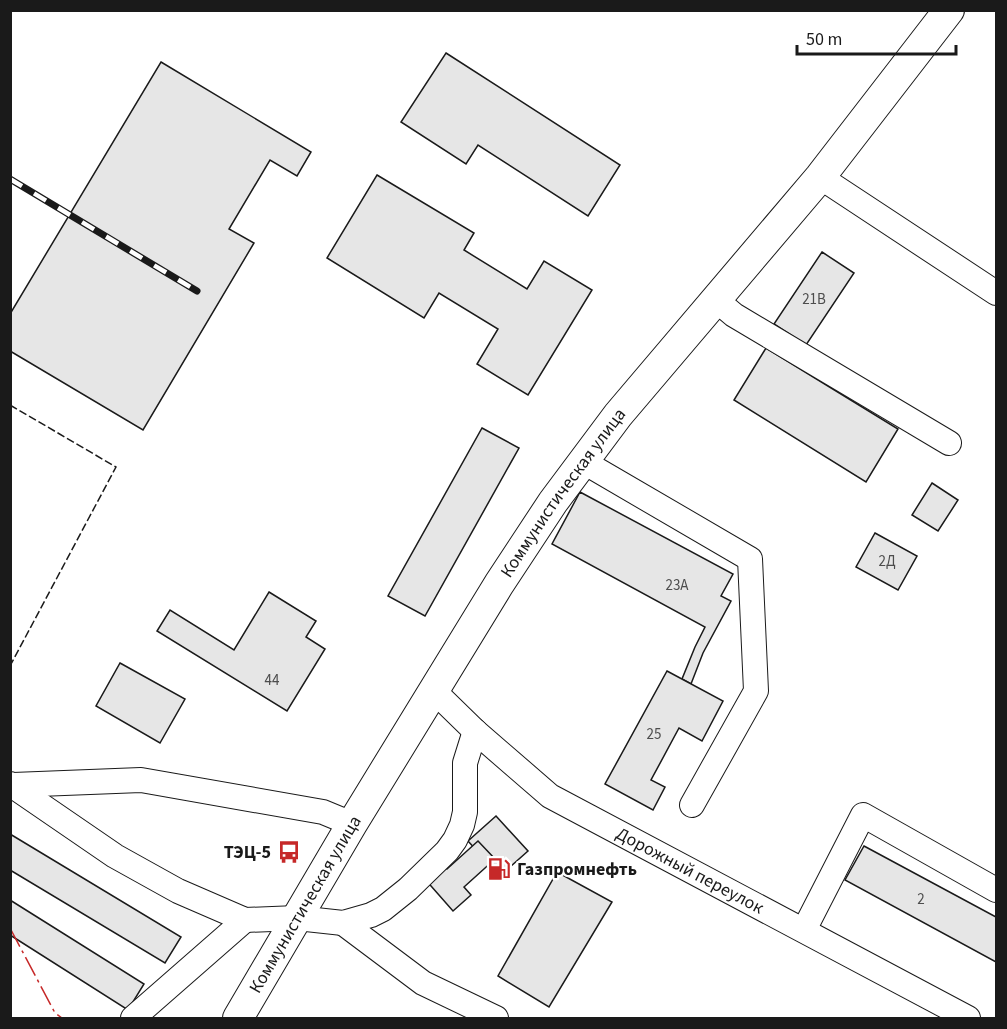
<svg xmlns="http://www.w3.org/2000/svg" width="1007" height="1029" viewBox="0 0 1007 1029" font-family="'Source Sans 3',sans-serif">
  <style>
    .building { fill: #e6e6e6; stroke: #1a1a1a; stroke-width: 1.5 }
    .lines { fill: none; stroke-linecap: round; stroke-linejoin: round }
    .minor-casing { stroke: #1a1a1a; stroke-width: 26 }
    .major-casing { stroke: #1a1a1a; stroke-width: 32 }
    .minor { stroke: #fff; stroke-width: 24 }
    .major { stroke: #fff; stroke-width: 30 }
    .rail-casing { stroke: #1a1a1a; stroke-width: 7 }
    .rail { stroke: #fff; stroke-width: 4.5; stroke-dasharray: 14; stroke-linecap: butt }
    .fence { stroke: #1a1a1a; stroke-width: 1.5; stroke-dasharray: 8 3; stroke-linecap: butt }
    .power { stroke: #c62828; stroke-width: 1.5; stroke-dasharray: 21 4.5 3 4.5; stroke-linecap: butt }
    .labels { text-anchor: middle; stroke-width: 4.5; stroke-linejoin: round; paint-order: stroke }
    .number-label { font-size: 15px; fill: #4d4d4d }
    .street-label { font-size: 18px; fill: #1a1a1a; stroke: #fff }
    .poi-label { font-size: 18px; font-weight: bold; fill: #1a1a1a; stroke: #fff; text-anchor: end }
  </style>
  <rect width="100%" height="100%" fill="#fff"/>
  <!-- building -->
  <g class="building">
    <polygon points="446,53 620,165 588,216 478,145 466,164 401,122"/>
    <polygon points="161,62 311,152 297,176 270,160 229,229 254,243 143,430 10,351 10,314"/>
    <polygon points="377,175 474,233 464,250 527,289 544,261 592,290 528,395 477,364 498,329 439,293 424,318 327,258"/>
    <polygon points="822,252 854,273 806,345 774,324"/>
    <polygon points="766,348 898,429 866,482 734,400"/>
    <polygon points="482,428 519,448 425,616 388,596"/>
    <polygon points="932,483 958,500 938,531 912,515"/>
    <polygon points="580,492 733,574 721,596 731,601 703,653 691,684 682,679 695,647 705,627 552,544"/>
    <polygon points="875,533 917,556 898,590 856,567"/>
    <polygon points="269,592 316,621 306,637 325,649 287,711 157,631 170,610 234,650"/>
    <polygon points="120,663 185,699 160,743 96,706"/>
    <polygon points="667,671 723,701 702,741 679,728 651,780 665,787 653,810 605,784"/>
    <polygon points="496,816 528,851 500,876 468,841"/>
    <polygon points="10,834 181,937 165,963 10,870"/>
    <polygon points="478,841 495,859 464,887 471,895 453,911 424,878 441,862 447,869"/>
    <polygon points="864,846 996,917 996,962 845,880"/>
    <polygon points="557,872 612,902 549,1007 498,976"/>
    <polygon points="10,900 144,984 128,1010 10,935"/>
  </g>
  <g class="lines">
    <!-- minor casing -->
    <g class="minor-casing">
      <g id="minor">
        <polyline points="820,177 996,293"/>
        <polyline points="715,299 734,315 949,443"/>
        <polyline points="582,461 750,559 756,691 692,805"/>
        <path id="s1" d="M434 691 475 731 550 796 968 1018"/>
        <polyline points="10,784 115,856 178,891 245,920 297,918 343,923 371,915 383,909 408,889 447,851 455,840 462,825 465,812 465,763 475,731"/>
        <polyline points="13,785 141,780 323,812 352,824"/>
        <polyline points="343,923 423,983 496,1018"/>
        <polyline points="804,930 863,815 996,890"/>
        <polyline points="133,1018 245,920"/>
      </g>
    </g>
    <!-- major casing -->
    <g class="major-casing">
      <g id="major">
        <path id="s2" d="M238 1018 352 824 499 584 553 502 618 415 820 177 949 10"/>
      </g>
    </g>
    <!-- minor -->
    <use href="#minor" class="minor"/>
    <!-- major -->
    <use href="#major" class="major"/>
    <!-- rail casing -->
    <g class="rail-casing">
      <polyline id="rail" points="10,179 197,291"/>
    </g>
    <!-- rail -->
    <use href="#rail" class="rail"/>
    <!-- fence -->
    <polyline class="fence" points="10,405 116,467 10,666"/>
    <!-- power -->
    <polyline class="power" points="10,928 55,1013 62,1018"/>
  </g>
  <!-- icons -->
  <defs>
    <g id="bus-bare" transform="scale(1.8)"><path d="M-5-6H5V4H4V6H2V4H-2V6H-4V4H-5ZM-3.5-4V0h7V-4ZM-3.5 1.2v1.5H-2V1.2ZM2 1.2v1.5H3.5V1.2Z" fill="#c62828" stroke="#fff" stroke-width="2.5" paint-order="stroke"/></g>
    <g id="fuel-bare" transform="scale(1.8)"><path d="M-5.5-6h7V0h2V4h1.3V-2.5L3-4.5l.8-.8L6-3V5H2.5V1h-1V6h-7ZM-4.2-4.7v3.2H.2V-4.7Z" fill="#c62828" stroke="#fff" stroke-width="2.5" paint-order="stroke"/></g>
  </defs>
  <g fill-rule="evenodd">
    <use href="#bus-bare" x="289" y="852"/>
    <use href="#fuel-bare" x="499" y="869"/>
  </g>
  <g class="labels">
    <!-- number labels -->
    <g class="number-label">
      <text x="814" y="304">21В</text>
      <text x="887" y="566">2Д</text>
      <text x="677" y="590">23А</text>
      <text x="272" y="685">44</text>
      <text x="654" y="739">25</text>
      <text x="921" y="904">2</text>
    </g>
    <!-- street labels -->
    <g class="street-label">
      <text dy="6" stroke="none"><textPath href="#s2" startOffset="618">Коммунистическая улица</textPath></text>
      <text dy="6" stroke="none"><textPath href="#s1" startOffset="315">Дорожный переулок</textPath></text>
      <text dy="6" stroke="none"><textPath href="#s2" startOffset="132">Коммунистическая улица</textPath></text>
    </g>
    <!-- poi labels -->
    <g class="poi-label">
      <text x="271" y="858">ТЭЦ-5</text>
      <text x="517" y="875" text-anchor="start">Газпромнефть</text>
    </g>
  </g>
  <!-- border -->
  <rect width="1007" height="1029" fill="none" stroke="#1a1a1a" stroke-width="24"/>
  <!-- scale -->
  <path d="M797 45v9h159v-9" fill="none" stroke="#1a1a1a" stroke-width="3"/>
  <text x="806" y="45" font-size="18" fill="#1a1a1a" stroke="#ffffff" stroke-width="4.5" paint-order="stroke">50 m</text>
</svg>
